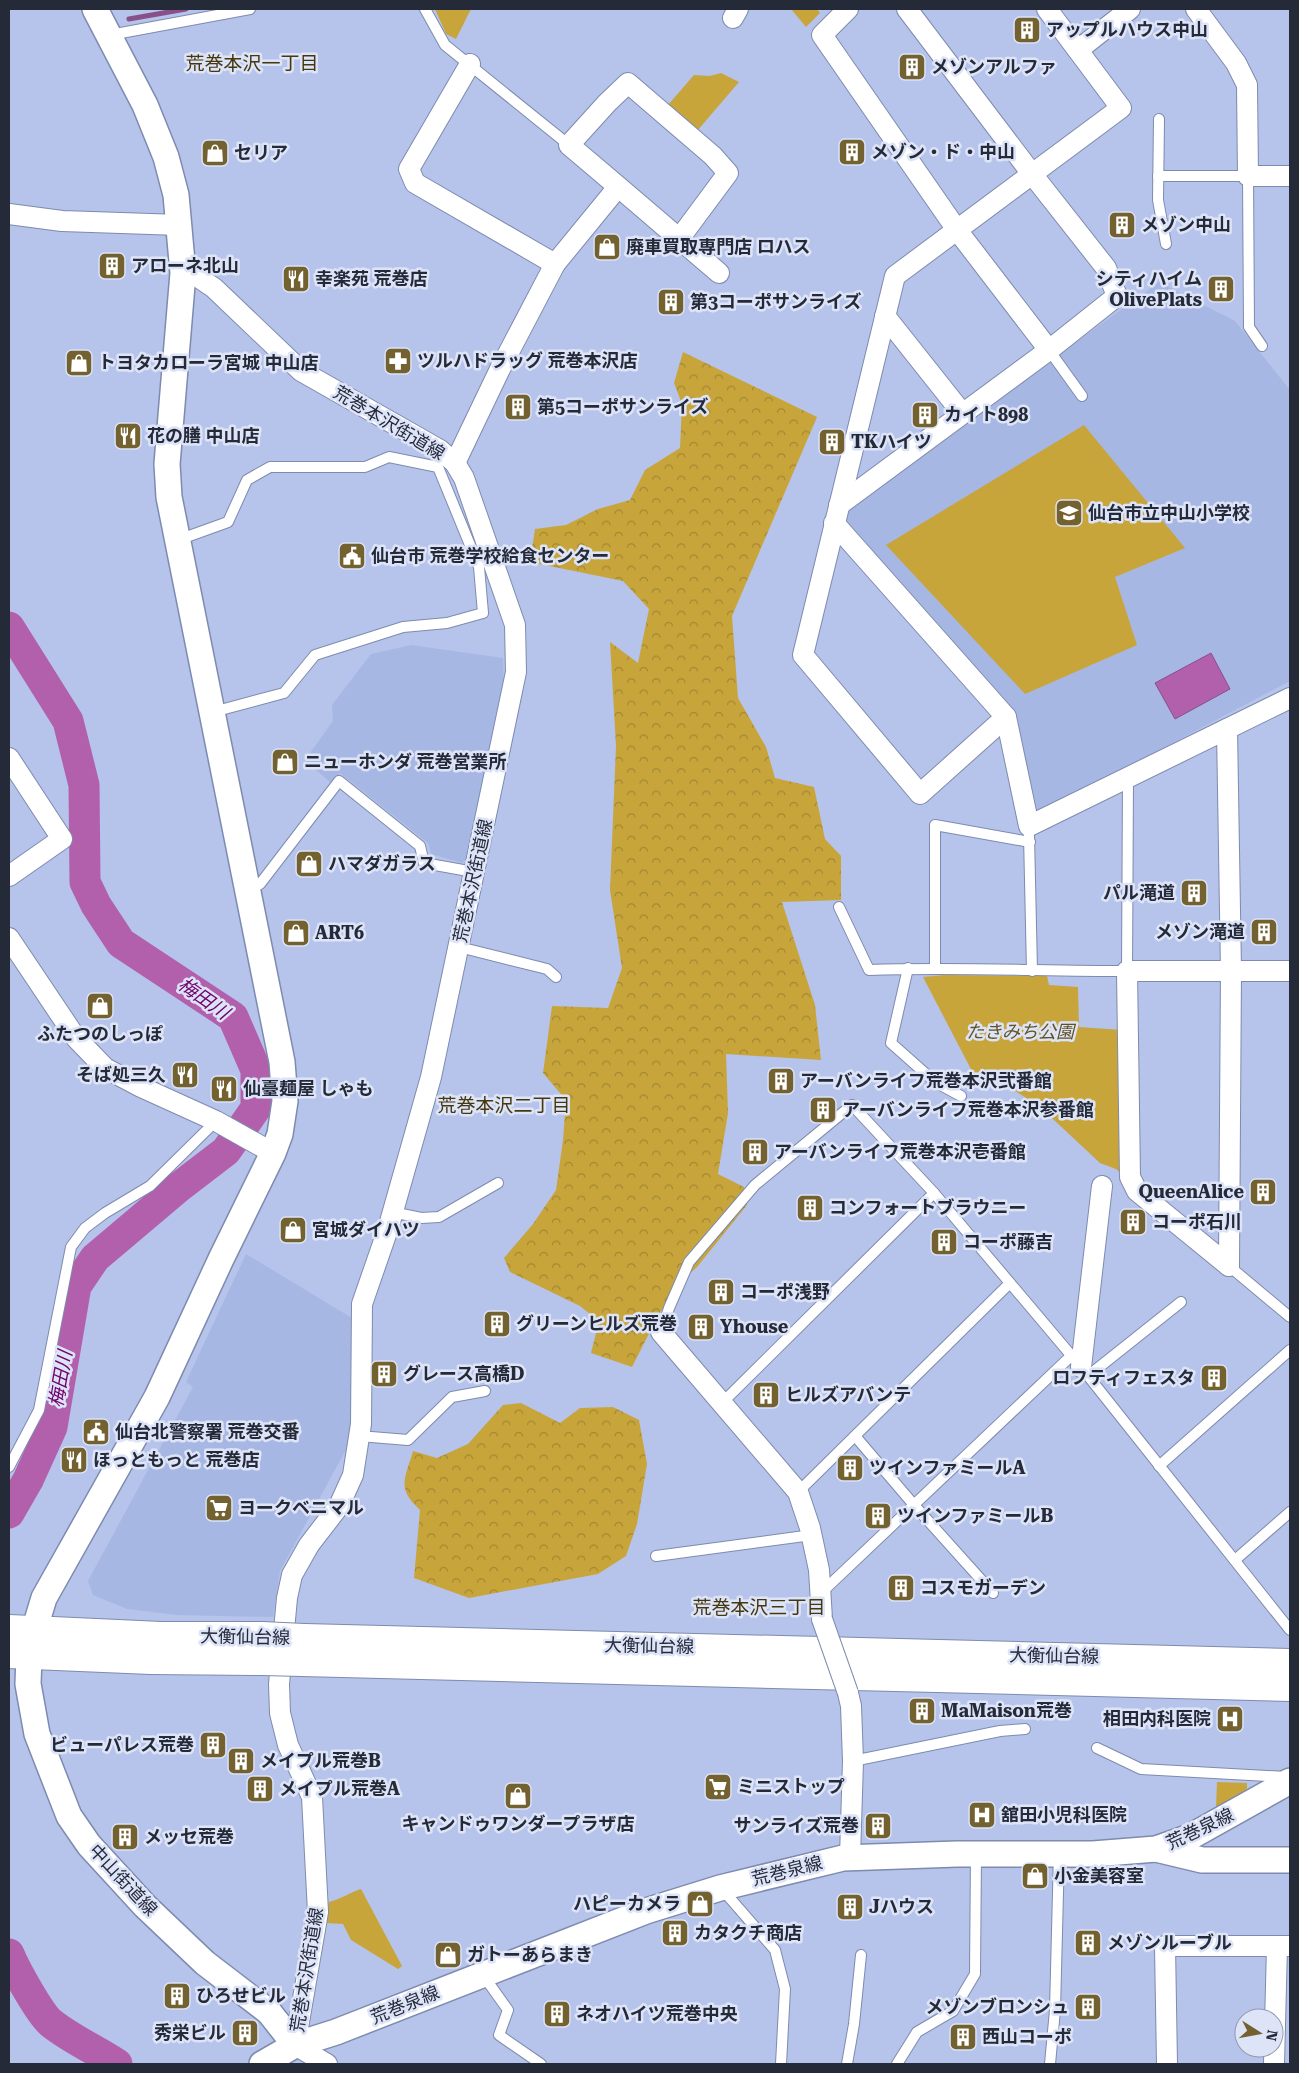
<svg xmlns="http://www.w3.org/2000/svg" width="1299" height="2073" viewBox="0 0 1299 2073" font-family="'Roboto Serif','Noto Sans JP',serif">
  <style>
    .built { fill: #a7b7e4 }
    .forest { fill: url(#forest-crowns) }
    .green { fill: #c8a53b }
    .water { fill: #b260ab; stroke: #885089 }
    .lines { fill: none; stroke-linecap: round; stroke-linejoin: round }
    .stream { stroke: #885089; stroke-width: 5 }
    .river { stroke: #b260ab; stroke-width: 31 }
    .service-casing { stroke: #7e8baf; stroke-width: 12 }
    .minor-casing { stroke: #7e8baf; stroke-width: 22 }
    .tertiary-casing { stroke: #7e8baf; stroke-width: 28 }
    .secondary-casing { stroke: #7e8baf; stroke-width: 30 }
    .service { stroke: #fff; stroke-width: 10 }
    .minor { stroke: #fff; stroke-width: 20 }
    .tertiary { stroke: #fff; stroke-width: 25 }
    .secondary { stroke: #fff; stroke-width: 28 }
    .minor-bridge-casing { stroke: #7e8baf; stroke-width: 22; stroke-linecap: butt }
    .secondary-bridge-casing { stroke: #7e8baf; stroke-width: 30; stroke-linecap: butt }
    .minor-bridge { stroke: #fff; stroke-width: 20 }
    .secondary-bridge { stroke: #fff; stroke-width: 28 }
    .labels { text-anchor: middle; stroke-width: 5; stroke-linejoin: round; paint-order: stroke }
    .poi-label { font-size: 18px; font-weight: bold; fill: #252a39; stroke: #dde4f8; text-anchor: start }
    .street-label { font-size: 18px; fill: #252a39; stroke: #dde4f8 }
    .park-label { font-size: 18px; font-style: italic; fill: #625222; stroke: #dde4f8 }
    .neighbourhood-label { font-size: 19px; fill: #45370e; stroke: #dde4f8 }
    .water-label { font-size: 19px; font-style: italic; fill: #71036d; stroke: #dde4f8 }
  </style>
  <defs>
    <pattern id="forest-crowns" width="20" height="18" patternUnits="userSpaceOnUse" patternTransform="scale(1.25)"><rect width="20" height="18" fill="#c8a53b"/><path d="M2 6a3 3 0 1 1 6 0M12 15a3 3 0 1 1 6 0" fill="none" stroke="#a28733"/></pattern>
  </defs>
  <rect width="100%" height="100%" fill="#b6c3ea"/>
  <!-- built -->
  <g class="built">
    <polygon points="1159,282 1235,321 1290,390 1290,681 1038,814 1019,731 844,520 851,506"/>
    <polygon points="411,645 503,658 504,693 467,859 462,863 431,854 428,843 340,773 331,783 305,760 333,721 332,705 371,654"/>
    <polygon points="246,1254 352,1318 355,1332 352,1428 348,1446 280,1571 273,1617 178,1615 127,1609 93,1595 88,1581 193,1387 186,1382"/>
  </g>
  <!-- forest -->
  <g class="forest">
    <polygon points="683,352 817,417 732,616 738,698 766,747 775,778 814,787 825,839 841,856 841,900 782,902 815,1005 821,1060 726,1054 728,1113 718,1174 744,1187 747,1205 697,1267 685,1278 660,1312 632,1367 591,1353 599,1321 580,1306 510,1272 504,1258 533,1224 556,1190 563,1140 566,1100 543,1073 552,1006 608,1008 622,968 610,890 616,746 610,642 638,663 649,609 623,581 530,562 535,529 566,525 598,509 630,500 645,470 680,448 682,404 674,383"/>
    <path d="M521 1403 560 1423 580 1408 613 1407 639 1420 647 1464 637 1524 626 1556 598 1574 469 1598 414 1578 420 1510C396 1488 405 1479 413 1451L437 1458 468 1444 503 1405Z"/>
  </g>
  <!-- green -->
  <g class="green">
    <polygon points="435,9 471,9 456,39 446,34"/>
    <polygon points="791,9 817,9 820,13 806,27"/>
    <polygon points="721,73 739,82 697,131 668,105 694,75 710,76"/>
    <polygon points="1084,425 1185,548 1115,577 1137,645 1025,694 886,545"/>
    <polygon points="944,975 1047,976 1049,985 1078,987 1079,1027 1122,1030 1126,1178 1116,1169 1100,1163 1039,1106 1004,1084 974,1075 923,977"/>
    <polygon points="1217,1782 1247,1783 1247,1789 1216,1809"/>
    <path d="M361 1889 402 1966 398 1969 351 1940 343 1924 326 1923 329 1902C341 1899 349 1893 361 1889Z"/>
  </g>
  <!-- water -->
  <polygon class="water" points="1211,653 1230,689 1175,719 1155,683"/>
  <g class="lines">
    <!-- stream -->
    <polyline class="stream" points="129,19 186,9"/>
    <!-- river -->
    <g class="river">
      <polyline points="9,627 68,721 84,785 85,882 96,905 121,943 233,1017 256,1070 256,1108 226,1151 179,1187 95,1258 76,1286 52,1427 28,1480 9,1513"/>
      <path d="M9 1954C15 1969 40 2014 51 2023 71 2039 96 2050 117 2064"/>
    </g>
    <!-- service casing -->
    <g class="service-casing">
      <g id="service">
        <polyline points="425,9 445,45 569,145"/>
        <polyline points="110,35 250,9"/>
        <polyline points="1159,119 1158,200 1166,244"/>
        <polyline points="1158,176 1248,176 1249,327 1262,346"/>
        <polyline points="1049,350 1082,396"/>
        <polyline points="178,540 228,522 247,480 270,467 365,467 389,457 438,467 479,567 483,613 447,623 403,627 315,655 284,693 213,712"/>
        <polyline points="1029,835 1032,971"/>
        <polyline points="248,890 260,884 339,781 420,846 424,863 474,872"/>
        <path d="M839 907 869 970C955 967 1041 971 1127 971L1128 778"/>
        <polyline points="459,947 547,969 556,977"/>
        <polyline points="935,967 935,825 1030,842"/>
        <polyline points="908,968 891,1043 935,1082 961,1096"/>
        <polyline points="392,1212 421,1218 439,1217 498,1183"/>
        <polyline points="1229,1266 1290,1317"/>
        <polyline points="661,1332 669,1308 689,1262 755,1185 852,1105 934,1193 1081,1367 1290,1630"/>
        <polyline points="1088,1376 1181,1302"/>
        <polyline points="721,1404 934,1193"/>
        <polyline points="359,1436 408,1440 452,1397 485,1391"/>
        <polyline points="855,1436 914,1505 993,1593"/>
        <polyline points="1159,1466 1290,1350"/>
        <polyline points="9,1467 39,1410 71,1247 85,1228 105,1213 150,1186 216,1121"/>
        <polyline points="798,1492 1010,1283"/>
        <polyline points="656,1556 812,1535"/>
        <polyline points="1235,1560 1290,1512"/>
        <polyline points="822,1592 1071,1356"/>
        <polyline points="1097,1748 1141,1769 1286,1777"/>
        <polyline points="853,1761 1000,1731 1025,1729"/>
        <polyline points="722,1889 775,1950 785,1989 781,2064"/>
        <polyline points="483,1975 508,2010 499,2035 541,2064"/>
        <polyline points="847,2064 854,2024 861,1955"/>
        <polyline points="897,2064 917,2032 953,2011 975,1974 976,1853"/>
        <polyline points="1050,2064 1055,2010 1059,1853"/>
      </g>
    </g>
    <!-- minor casing -->
    <g class="minor-casing">
      <g id="minor">
        <polyline points="848,9 822,35 957,230 1049,350"/>
        <polyline points="1196,9 1236,63 1247,85 1248,176 1290,176"/>
        <polyline points="733,18 738,9"/>
        <polyline points="1078,50 1130,9"/>
        <polyline points="470,64 409,169 415,183 555,264"/>
        <polyline points="9,214 62,221 180,225"/>
        <path d="M679 239 728 173 713 156 628 83 607 103 569 145C619 187 669 230 719 273"/>
        <polyline points="183,273 192,273 214,288 301,371 440,450 455,463 464,478 515,625 516,672 431,1077 388,1229 362,1304 361,1424 353,1475 339,1506 309,1545 292,1575 287,1598 279,1684 280,1713 288,1745 312,1797 318,1912 295,2045 327,2064"/>
        <polyline points="885,316 962,413"/>
        <polyline points="455,463 500,369 555,264 618,187"/>
        <polyline points="839,505 1049,350 1117,296 1106,268 1032,174 907,9"/>
        <polyline points="834,523 1006,717 1029,826 1290,698"/>
        <polyline points="1006,717 920,794 803,655 895,276 1121,108 1047,9"/>
        <polyline points="1227,729 1231,971 1229,1266"/>
        <polyline points="9,758 62,839 9,876"/>
        <polyline points="9,938 76,1038 105,1068 141,1087 216,1121 273,1153"/>
        <polyline points="1229,1266 1137,1191 1130,1177 1127,971 1290,971"/>
        <polyline points="661,1332 798,1492 810,1528 819,1570 822,1619"/>
        <polyline points="1081,1367 1102,1186"/>
        <polyline points="848,1693 851,1706 853,1761 850,1857"/>
        <polyline points="1167,2064 1165,1946 1290,1946"/>
        <polyline points="1274,2064 1277,1946"/>
      </g>
    </g>
    <!-- tertiary casing -->
    <g class="tertiary-casing">
      <g id="tertiary">
        <polyline points="95,9 145,105 166,157 176,195 183,273 167,464 169,497 282,1062 285,1101 280,1134 273,1153 221,1259 157,1397 44,1598 34,1631 29,1656 28,1684 37,1734 69,1816 89,1845 145,1906 205,1963 269,2012 295,2045"/>
        <polyline points="1156,1849 1202,1860 1290,1860"/>
        <polyline points="262,2064 295,2045 336,2032 646,1911 720,1888 843,1858 957,1854 1093,1854 1156,1849 1190,1837 1290,1781"/>
      </g>
    </g>
    <!-- secondary casing -->
    <g class="secondary-casing">
      <g id="secondary">
        <polyline points="9,1629 161,1636 262,1636"/>
        <polyline points="304,1638 1290,1663"/>
        <polyline points="9,1654 151,1660 262,1661"/>
        <polyline points="302,1662 1290,1687"/>
      </g>
    </g>
    <!-- service -->
    <use href="#service" class="service"/>
    <!-- minor -->
    <use href="#minor" class="minor"/>
    <!-- tertiary -->
    <use href="#tertiary" class="tertiary"/>
    <!-- secondary -->
    <use href="#secondary" class="secondary"/>
    <!-- minor-bridge casing -->
    <g class="minor-bridge-casing">
      <polyline id="minor-bridge" points="822,1619 848,1693"/>
    </g>
    <!-- secondary-bridge casing -->
    <g class="secondary-bridge-casing">
      <g id="secondary-bridge">
        <polyline points="262,1636 304,1638"/>
        <polyline points="262,1661 302,1662"/>
      </g>
    </g>
    <!-- minor-bridge -->
    <use href="#minor-bridge" class="minor-bridge"/>
    <!-- secondary-bridge -->
    <use href="#secondary-bridge" class="secondary-bridge"/>
  </g>
  <!-- icons -->
  <defs>
    <g id="building-square" transform="scale(1.4375)"><rect x="-9" y="-9" width="18" height="18" rx="4" fill="#736230" stroke="#dde4f8"/><path d="M-4-6H4V6H1V3H-1V6H-4ZM-2.5-4.3h1.7v1.8h-1.7ZM.8-4.3h1.7v1.8H.8ZM-2.5-1h1.7V.8h-1.7ZM.8-1h1.7V.8H.8Z" fill="#fff"/></g>
    <g id="shop-square" transform="scale(1.4375)"><rect x="-9" y="-9" width="18" height="18" rx="4" fill="#736230" stroke="#dde4f8"/><path d="M-5-2.5h2.3a2.7 3.5 0 0 1 5.4 0H5L5.5 6h-11ZM-1.5-2.5h3a1.5 2.3 0 0 0-3 0Z" fill="#fff"/></g>
    <g id="restaurant-square" transform="scale(1.4375)"><rect x="-9" y="-9" width="18" height="18" rx="4" fill="#736230" stroke="#dde4f8"/><path d="M-5-6h1v4h1v-4h1v4h1v-4h1v5L-1.5 .5V6h-2V.5L-5-1ZM5-6V6H3V1.5H1.5Q1.5-4 5-6Z" fill="#fff"/></g>
    <g id="pharmacy-square" transform="scale(1.4375)"><rect x="-9" y="-9" width="18" height="18" rx="4" fill="#736230" stroke="#dde4f8"/><path d="M-2-6h4v4h4v4h-4v4h-4v-4h-4v-4h4Z" fill="#fff"/></g>
    <g id="school-square" transform="scale(1.4375)"><rect x="-9" y="-9" width="18" height="18" rx="4" fill="#736230" stroke="#dde4f8"/><path d="M0-5L7-2L0 1L-7-2ZM-4 1L0 2.5L4 1V4Q0 6-4 4Z" fill="#fff"/></g>
    <g id="civic-square" transform="scale(1.4375)"><rect x="-9" y="-9" width="18" height="18" rx="4" fill="#736230" stroke="#dde4f8"/><path d="M-.6-6.5H3V-4.5H.6V-3L4-1V1h2V6H-6V1h2V-1L-.6-3ZM-1.2 2.5V6h2.4V2.5Z" fill="#fff"/></g>
    <g id="supermarket-square" transform="scale(1.4375)"><rect x="-9" y="-9" width="18" height="18" rx="4" fill="#736230" stroke="#dde4f8"/><path d="M-6-5.5h2.5l.6 2H6L4.5 2H-2.5L-4.4-4H-6ZM-1.5 3.2a1.3 1.3 0 1 0 .1 0ZM3 3.2a1.3 1.3 0 1 0 .1 0Z" fill="#fff"/></g>
    <g id="hospital-square" transform="scale(1.4375)"><rect x="-9" y="-9" width="18" height="18" rx="4" fill="#736230" stroke="#dde4f8"/><path d="M-5-5h3v3.5h4V-5h3V5h-3V1.5h-4V5h-3Z" fill="#fff"/></g>
  </defs>
  <g fill-rule="evenodd">
    <use href="#building-square" x="1027" y="30"/>
    <use href="#building-square" x="912" y="67"/>
    <use href="#building-square" x="852" y="152"/>
    <use href="#shop-square" x="215" y="153"/>
    <use href="#building-square" x="1122" y="225"/>
    <use href="#shop-square" x="607" y="247"/>
    <use href="#building-square" x="112" y="266"/>
    <use href="#restaurant-square" x="296" y="279"/>
    <use href="#building-square" x="1221" y="289"/>
    <use href="#building-square" x="671" y="302"/>
    <use href="#pharmacy-square" x="398" y="361"/>
    <use href="#shop-square" x="79" y="363"/>
    <use href="#building-square" x="518" y="407"/>
    <use href="#building-square" x="925" y="415"/>
    <use href="#restaurant-square" x="128" y="436"/>
    <use href="#building-square" x="832" y="442"/>
    <use href="#school-square" x="1069" y="513"/>
    <use href="#civic-square" x="352" y="556"/>
    <use href="#shop-square" x="285" y="762"/>
    <use href="#shop-square" x="309" y="864"/>
    <use href="#building-square" x="1194" y="893"/>
    <use href="#building-square" x="1264" y="932"/>
    <use href="#shop-square" x="296" y="933"/>
    <use href="#shop-square" x="100" y="1006"/>
    <use href="#restaurant-square" x="185" y="1075"/>
    <use href="#building-square" x="781" y="1081"/>
    <use href="#restaurant-square" x="224" y="1089"/>
    <use href="#building-square" x="823" y="1110"/>
    <use href="#building-square" x="755" y="1152"/>
    <use href="#building-square" x="1263" y="1192"/>
    <use href="#building-square" x="810" y="1208"/>
    <use href="#building-square" x="1133" y="1222"/>
    <use href="#shop-square" x="293" y="1230"/>
    <use href="#building-square" x="944" y="1242"/>
    <use href="#building-square" x="721" y="1292"/>
    <use href="#building-square" x="497" y="1324"/>
    <use href="#building-square" x="701" y="1327"/>
    <use href="#building-square" x="384" y="1374"/>
    <use href="#building-square" x="1214" y="1378"/>
    <use href="#building-square" x="766" y="1395"/>
    <use href="#civic-square" x="96" y="1432"/>
    <use href="#restaurant-square" x="74" y="1460"/>
    <use href="#building-square" x="850" y="1468"/>
    <use href="#supermarket-square" x="219" y="1508"/>
    <use href="#building-square" x="878" y="1516"/>
    <use href="#building-square" x="901" y="1588"/>
    <use href="#building-square" x="922" y="1711"/>
    <use href="#hospital-square" x="1230" y="1719"/>
    <use href="#building-square" x="213" y="1745"/>
    <use href="#building-square" x="241" y="1761"/>
    <use href="#supermarket-square" x="718" y="1787"/>
    <use href="#building-square" x="260" y="1789"/>
    <use href="#shop-square" x="518" y="1796"/>
    <use href="#hospital-square" x="982" y="1815"/>
    <use href="#building-square" x="878" y="1826"/>
    <use href="#building-square" x="125" y="1837"/>
    <use href="#shop-square" x="1035" y="1876"/>
    <use href="#shop-square" x="700" y="1904"/>
    <use href="#building-square" x="850" y="1907"/>
    <use href="#building-square" x="675" y="1933"/>
    <use href="#building-square" x="1088" y="1943"/>
    <use href="#shop-square" x="448" y="1955"/>
    <use href="#building-square" x="177" y="1996"/>
    <use href="#building-square" x="1088" y="2007"/>
    <use href="#building-square" x="557" y="2014"/>
    <use href="#building-square" x="245" y="2033"/>
    <use href="#building-square" x="963" y="2037"/>
  </g>
  <g class="labels">
    <!-- poi labels -->
    <g class="poi-label">
      <text x="1046" y="36">アップルハウス中山</text>
      <text x="931" y="73">メゾンアルファ</text>
      <text x="871" y="158">メゾン・ド・中山</text>
      <text x="234" y="159">セリア</text>
      <text x="1141" y="231">メゾン中山</text>
      <text x="626" y="253">廃車買取専門店 ロハス</text>
      <text x="131" y="272">アローネ北山</text>
      <text x="315" y="285">幸楽苑 荒巻店</text>
      <text x="1202" y="285" text-anchor="end">シティハイム<tspan x="1202" dy="21">OlivePlats</tspan></text>
      <text x="690" y="308">第3コーポサンライズ</text>
      <text x="417" y="367">ツルハドラッグ 荒巻本沢店</text>
      <text x="98" y="369">トヨタカローラ宮城 中山店</text>
      <text x="537" y="413">第5コーポサンライズ</text>
      <text x="944" y="421">カイト898</text>
      <text x="147" y="442">花の膳 中山店</text>
      <text x="851" y="448">TKハイツ</text>
      <text x="1088" y="519">仙台市立中山小学校</text>
      <text x="371" y="562">仙台市 荒巻学校給食センター</text>
      <text x="304" y="768">ニューホンダ 荒巻営業所</text>
      <text x="328" y="870">ハマダガラス</text>
      <text x="1175" y="899" text-anchor="end">パル滝道</text>
      <text x="1245" y="938" text-anchor="end">メゾン滝道</text>
      <text x="315" y="939">ART6</text>
      <text x="100" y="1040" text-anchor="middle">ふたつのしっぽ</text>
      <text x="166" y="1081" text-anchor="end">そば処三久</text>
      <text x="800" y="1087">アーバンライフ荒巻本沢弐番館</text>
      <text x="243" y="1095">仙臺麺屋 しゃも</text>
      <text x="842" y="1116">アーバンライフ荒巻本沢参番館</text>
      <text x="774" y="1158">アーバンライフ荒巻本沢壱番館</text>
      <text x="1244" y="1198" text-anchor="end">QueenAlice</text>
      <text x="829" y="1214">コンフォートブラウニー</text>
      <text x="1152" y="1228">コーポ石川</text>
      <text x="312" y="1236">宮城ダイハツ</text>
      <text x="963" y="1248">コーポ藤吉</text>
      <text x="740" y="1298">コーポ浅野</text>
      <text x="516" y="1330">グリーンヒルズ荒巻</text>
      <text x="720" y="1333">Yhouse</text>
      <text x="403" y="1380">グレース高橋D</text>
      <text x="1195" y="1384" text-anchor="end">ロフティフェスタ</text>
      <text x="785" y="1401">ヒルズアバンテ</text>
      <text x="115" y="1438">仙台北警察署 荒巻交番</text>
      <text x="93" y="1466">ほっともっと 荒巻店</text>
      <text x="869" y="1474">ツインファミールA</text>
      <text x="238" y="1514">ヨークベニマル</text>
      <text x="897" y="1522">ツインファミールB</text>
      <text x="920" y="1594">コスモガーデン</text>
      <text x="941" y="1717">MaMaison荒巻</text>
      <text x="1211" y="1725" text-anchor="end">相田内科医院</text>
      <text x="194" y="1751" text-anchor="end">ビューパレス荒巻</text>
      <text x="260" y="1767">メイプル荒巻B</text>
      <text x="737" y="1793">ミニストップ</text>
      <text x="279" y="1795">メイプル荒巻A</text>
      <text x="1001" y="1821">舘田小児科医院</text>
      <text x="518" y="1830" text-anchor="middle">キャンドゥワンダープラザ店</text>
      <text x="859" y="1832" text-anchor="end">サンライズ荒巻</text>
      <text x="144" y="1843">メッセ荒巻</text>
      <text x="1054" y="1882">小金美容室</text>
      <text x="681" y="1910" text-anchor="end">ハピーカメラ</text>
      <text x="869" y="1913">Jハウス</text>
      <text x="694" y="1939">カタクチ商店</text>
      <text x="1107" y="1949">メゾンルーブル</text>
      <text x="467" y="1961">ガトーあらまき</text>
      <text x="196" y="2002">ひろせビル</text>
      <text x="1069" y="2013" text-anchor="end">メゾンブロンシュ</text>
      <text x="576" y="2020">ネオハイツ荒巻中央</text>
      <text x="226" y="2039" text-anchor="end">秀栄ビル</text>
      <text x="982" y="2043">西山コーポ</text>
    </g>
    <!-- street labels -->
    <g class="street-label">
      <text transform="translate(389 423) rotate(31)" y="6">荒巻本沢街道線</text>
      <text transform="translate(473 881) rotate(-78)" y="6">荒巻本沢街道線</text>
      <text transform="translate(245 1637) rotate(1)" y="6">大衡仙台線</text>
      <text transform="translate(649 1646) rotate(1)" y="6">大衡仙台線</text>
      <text transform="translate(1054 1656) rotate(1)" y="6">大衡仙台線</text>
      <text transform="translate(1200 1829) rotate(-25)" y="6">荒巻泉線</text>
      <text transform="translate(787 1871) rotate(-14)" y="6">荒巻泉線</text>
      <text transform="translate(123 1880) rotate(47)" y="6">中山街道線</text>
      <text transform="translate(307 1970) rotate(-81)" y="6">荒巻本沢街道線</text>
      <text transform="translate(405 2005) rotate(-22)" y="6">荒巻泉線</text>
    </g>
    <!-- park labels -->
    <g class="park-label">
      <text x="1020" y="1038">たきみち公園</text>
    </g>
    <!-- neighbourhood labels -->
    <g class="neighbourhood-label">
      <text x="252" y="70">荒巻本沢一丁目</text>
      <text x="504" y="1112">荒巻本沢二丁目</text>
      <text x="759" y="1614">荒巻本沢三丁目</text>
    </g>
    <!-- water labels -->
    <g class="water-label">
      <text transform="translate(204 998) rotate(35)" y="7">梅田川</text>
      <text transform="translate(60 1379) rotate(-80)" y="7">梅田川</text>
    </g>
  </g>
  <!-- border -->
  <rect width="1299" height="2073" fill="none" stroke="#252a39" stroke-width="20"/>
  <!-- north arrow -->
  <g transform="translate(1259 2033) rotate(101)"><circle r="24" fill="#dde4f8" stroke="#939aac"/>
  <path d="M0-4L9 19L0 12L-9 19Z" fill="#736230"/>
  <text y="-8" font-size="14" font-weight="bold" text-anchor="middle" fill="#252a39">N</text>
  </g>
</svg>
